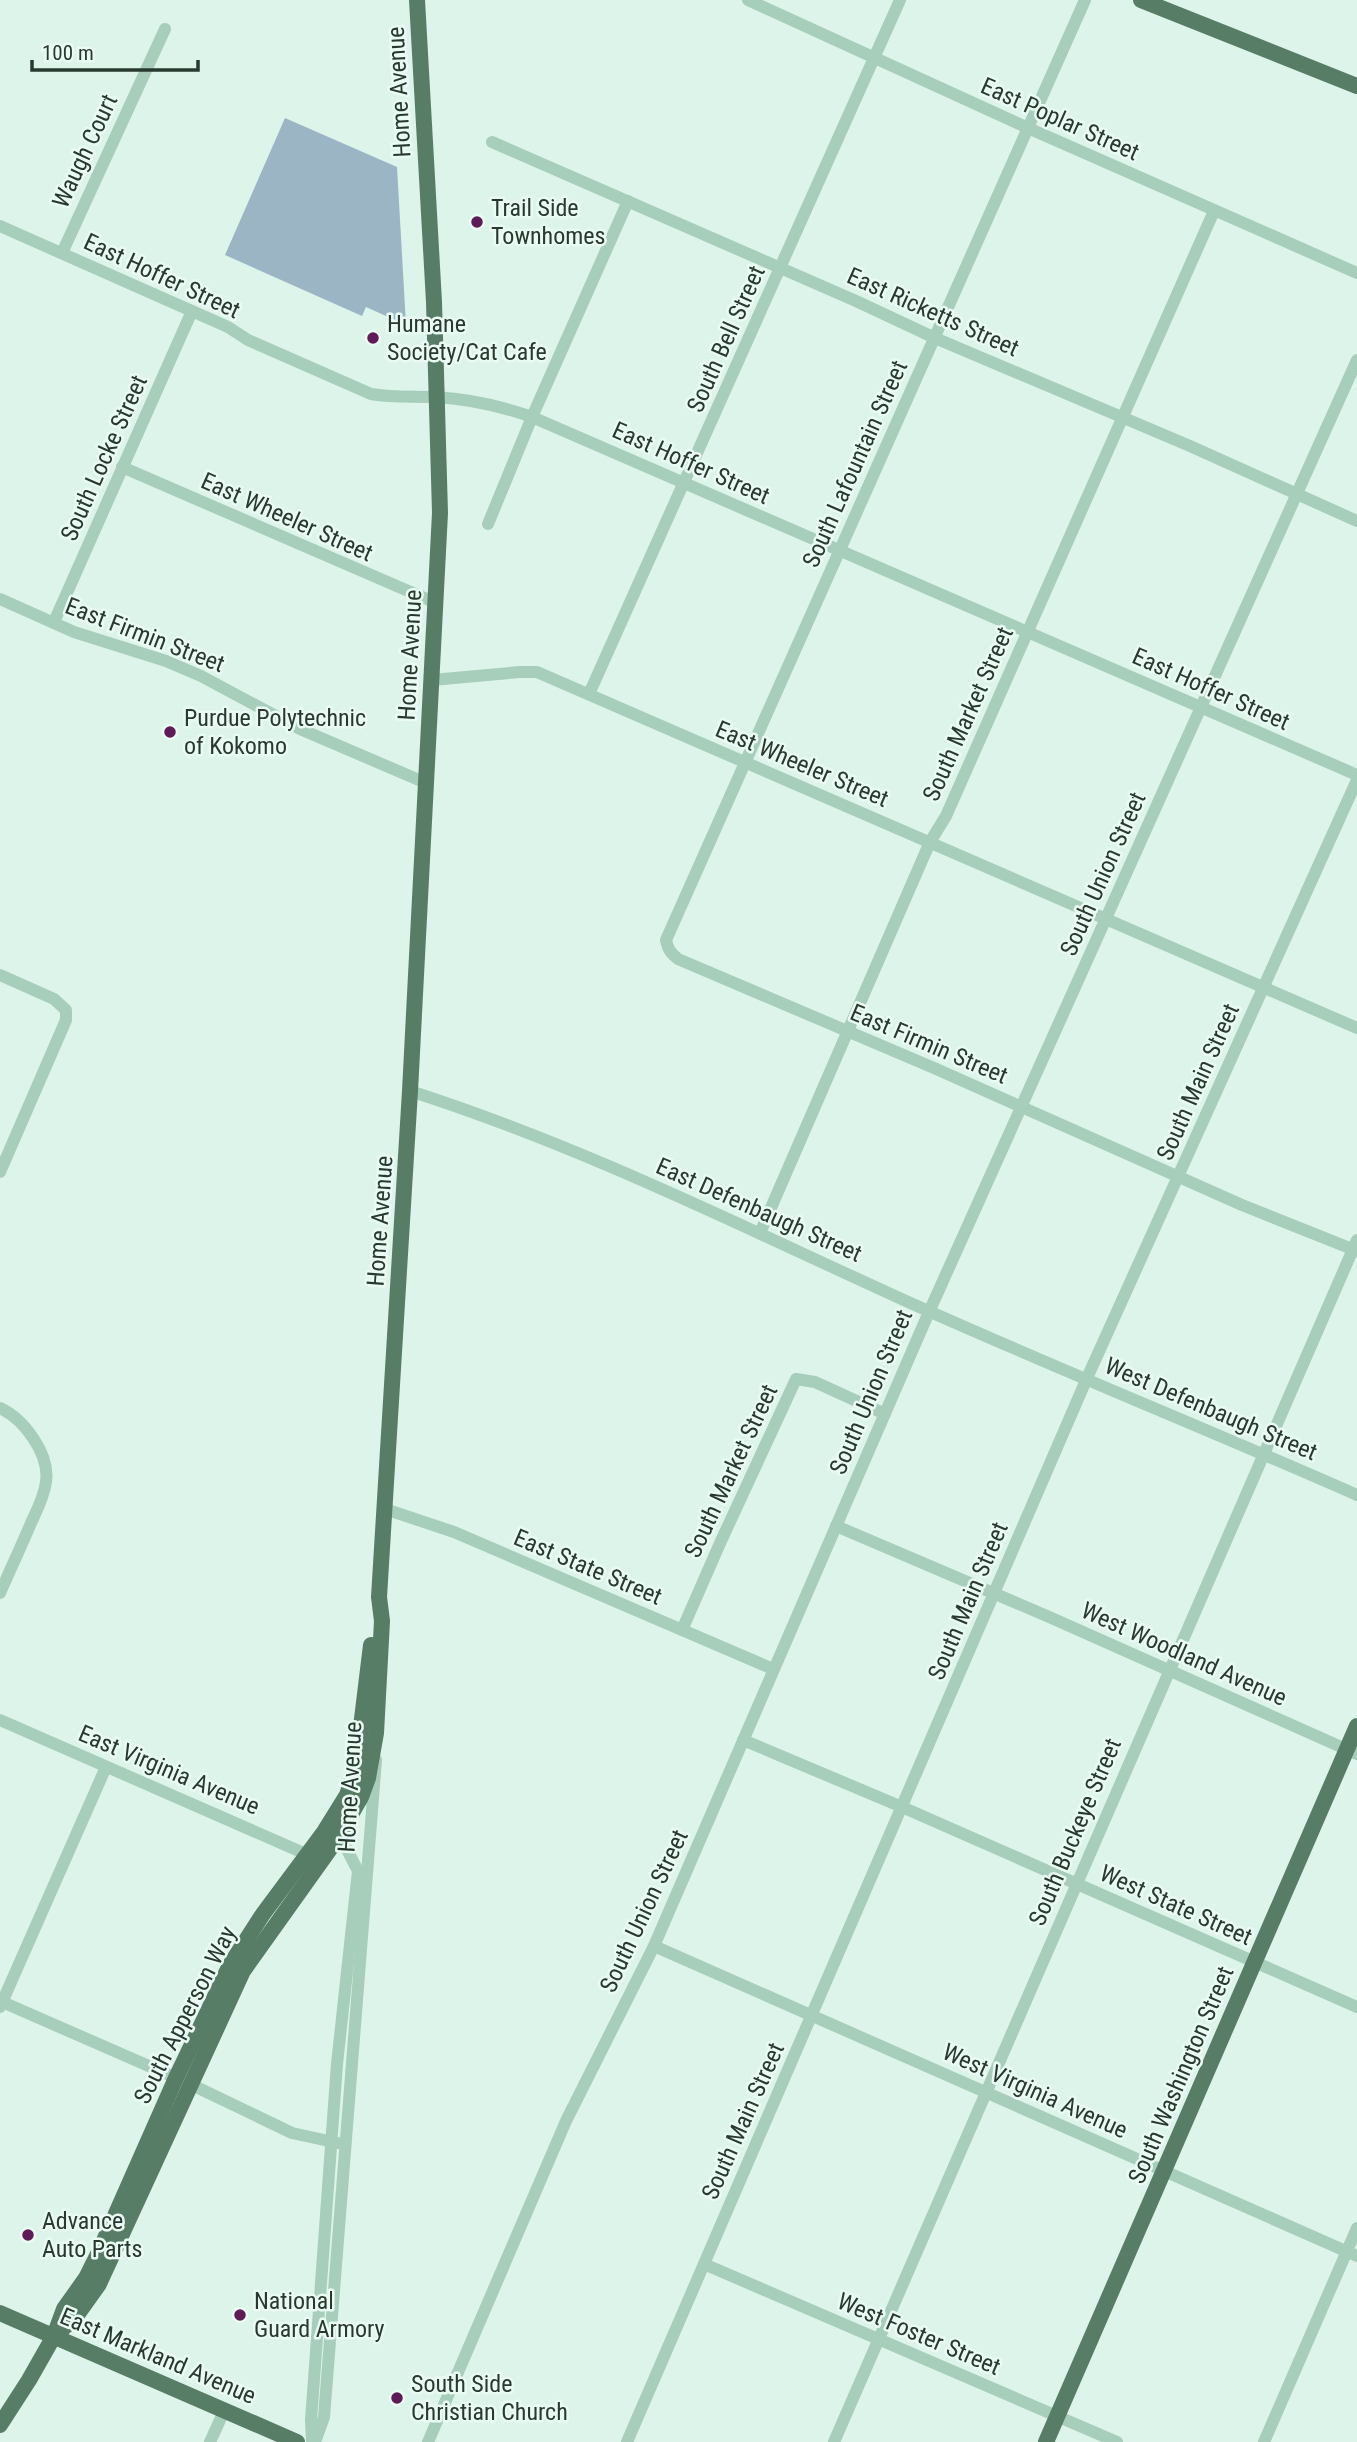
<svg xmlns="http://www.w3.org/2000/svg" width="1357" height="2442" viewBox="0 0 1357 2442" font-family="'Roboto Condensed',sans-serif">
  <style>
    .green { fill: #9bb5c5 }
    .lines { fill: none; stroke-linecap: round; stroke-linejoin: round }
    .minor { stroke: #a7ceba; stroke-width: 12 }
    .major { stroke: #587d66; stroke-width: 16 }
    .poi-dot { fill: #5f1a58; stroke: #eafbf4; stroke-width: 2.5 }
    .labels { text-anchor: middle; stroke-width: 5; stroke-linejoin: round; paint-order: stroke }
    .street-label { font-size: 24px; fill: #283a2f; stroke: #eafbf4 }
    .poi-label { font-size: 24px; fill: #283a2f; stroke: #eafbf4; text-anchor: start }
  </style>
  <rect width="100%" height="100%" fill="#ddf4ea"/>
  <!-- green -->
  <polygon class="green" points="285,118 397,167 406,325 366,307 362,316 225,255"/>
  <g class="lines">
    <!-- minor -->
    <g class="minor">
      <polyline points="748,0 1028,128 1357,273"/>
      <path d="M1085 0 666 940C668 950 671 953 678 959L934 1068 1242 1205 1357 1251"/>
      <polyline points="492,142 856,301 935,338 1190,446 1357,521"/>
      <path d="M0 226 228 327 248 340 371 394C393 398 414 396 436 397 469 399 501 406 532 417L1357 775"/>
      <polyline points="62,253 165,29"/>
      <polyline points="122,467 436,603"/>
      <polyline points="488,524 532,417 628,201"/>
      <polyline points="0,599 74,632 166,661 201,676 300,729 426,783"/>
      <polyline points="54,622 192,311"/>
      <polyline points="432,680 520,672 537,672 1357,1028"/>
      <polyline points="589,694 900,0"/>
      <polyline points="0,975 54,999 66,1010 66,1020 0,1172"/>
      <path d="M410 1091C582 1146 743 1227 906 1301 1055 1368 1207 1429 1357 1495"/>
      <polyline points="760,1233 930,842 946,816 1214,211"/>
      <path d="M0 1408C24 1419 50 1454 46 1482 44 1497 37 1510 31 1523 21 1547 10 1570 0 1593"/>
      <polyline points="385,1509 454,1532 773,1669"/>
      <polyline points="836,1526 1047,1616 1357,1754"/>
      <polyline points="682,1630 721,1541 796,1379 815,1382 885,1414"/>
      <polyline points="0,1720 315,1858"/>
      <polyline points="743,1740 902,1807 1357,2007"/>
      <polyline points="654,1946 1357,2256"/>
      <polyline points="0,2001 190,2084 292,2133 338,2143"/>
      <polyline points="0,2007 106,1767"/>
      <polyline points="704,2264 1117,2442"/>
      <polyline points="312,2441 311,2420 337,2064 358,1871 337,1830"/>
      <polyline points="210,2442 225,2409"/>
      <polyline points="315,2442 324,2417 376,1760"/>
      <polyline points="428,2442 566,2121 654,1946 929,1312 1357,360"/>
      <polyline points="627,2442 1087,1378 1357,780"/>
      <polyline points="834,2442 1357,1240"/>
      <polyline points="1264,2442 1357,2228"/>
    </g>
    <!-- major -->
    <g class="major">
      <polyline points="1141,0 1357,86"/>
      <polyline points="0,2313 297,2442"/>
      <polyline points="54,2336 74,2319 99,2284 243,1971 337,1839 361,1797 368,1778 376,1733 382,1621 379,1597 410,1091 440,513 434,302 417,0"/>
      <polyline points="0,2425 29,2380 54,2336 64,2309 86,2278 99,2252 176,2078 230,1965 263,1914 324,1832 347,1795 356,1768 371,1645"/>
      <polyline points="1046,2442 1357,1726"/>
    </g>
  </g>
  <!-- markers -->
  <g class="poi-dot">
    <circle cx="477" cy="222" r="7"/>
    <circle cx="373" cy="338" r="7"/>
    <circle cx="170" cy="732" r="7"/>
    <circle cx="28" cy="2235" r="7"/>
    <circle cx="240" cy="2315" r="7"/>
    <circle cx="397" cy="2398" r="7"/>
  </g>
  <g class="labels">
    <!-- street labels -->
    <g class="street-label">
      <text transform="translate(399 92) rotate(-93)" y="8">Home Avenue</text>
      <text transform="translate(1060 119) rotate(24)" y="8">East Poplar Street</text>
      <text transform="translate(85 151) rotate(-65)" y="8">Waugh Court</text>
      <text transform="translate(162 276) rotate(25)" y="8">East Hoffer Street</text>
      <text transform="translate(933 312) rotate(24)" y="8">East Ricketts Street</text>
      <text transform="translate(726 339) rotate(-66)" y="8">South Bell Street</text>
      <text transform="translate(104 458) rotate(-66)" y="8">South Locke Street</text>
      <text transform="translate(691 463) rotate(24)" y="8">East Hoffer Street</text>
      <text transform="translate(855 464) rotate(-66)" y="8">South Lafountain Street</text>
      <text transform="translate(287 517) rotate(24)" y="8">East Wheeler Street</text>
      <text transform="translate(145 635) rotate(21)" y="8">East Firmin Street</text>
      <text transform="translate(410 655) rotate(-87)" y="8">Home Avenue</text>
      <text transform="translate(1211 689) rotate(24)" y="8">East Hoffer Street</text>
      <text transform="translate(968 714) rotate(-66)" y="8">South Market Street</text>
      <text transform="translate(802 764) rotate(23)" y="8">East Wheeler Street</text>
      <text transform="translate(1103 874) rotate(-66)" y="8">South Union Street</text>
      <text transform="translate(929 1044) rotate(23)" y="8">East Firmin Street</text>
      <text transform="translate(1198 1082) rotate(-66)" y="8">South Main Street</text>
      <text transform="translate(759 1210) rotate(24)" y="8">East Defenbaugh Street</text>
      <text transform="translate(380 1221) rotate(-86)" y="8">Home Avenue</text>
      <text transform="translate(871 1392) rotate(-67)" y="8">South Union Street</text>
      <text transform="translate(1211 1409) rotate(23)" y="8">West Defenbaugh Street</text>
      <text transform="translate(731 1471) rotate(-65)" y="8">South Market Street</text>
      <text transform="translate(588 1567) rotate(23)" y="8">East State Street</text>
      <text transform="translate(968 1601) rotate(-67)" y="8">South Main Street</text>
      <text transform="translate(1184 1654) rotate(24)" y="8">West Woodland Avenue</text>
      <text transform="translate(169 1770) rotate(23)" y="8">East Virginia Avenue</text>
      <text transform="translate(350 1787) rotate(-87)" y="8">Home Avenue</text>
      <text transform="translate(1075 1832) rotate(-67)" y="8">South Buckeye Street</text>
      <text transform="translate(1176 1905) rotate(24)" y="8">West State Street</text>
      <text transform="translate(644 1911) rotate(-65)" y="8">South Union Street</text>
      <text transform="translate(185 2015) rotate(-63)" y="8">South Apperson Way</text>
      <text transform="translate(1181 2075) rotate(-67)" y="8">South Washington Street</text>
      <text transform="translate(1035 2091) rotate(24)" y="8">West Virginia Avenue</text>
      <text transform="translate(743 2121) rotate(-66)" y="8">South Main Street</text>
      <text transform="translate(919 2334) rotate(23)" y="8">West Foster Street</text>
      <text transform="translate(158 2356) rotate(23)" y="8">East Markland Avenue</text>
    </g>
    <!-- poi labels -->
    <g class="poi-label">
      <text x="491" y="216">Trail Side<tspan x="491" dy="28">Townhomes</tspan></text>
      <text x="387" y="332">Humane<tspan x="387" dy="28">Society/Cat Cafe</tspan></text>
      <text x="184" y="726">Purdue Polytechnic<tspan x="184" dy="28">of Kokomo</tspan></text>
      <text x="42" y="2229">Advance<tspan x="42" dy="28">Auto Parts</tspan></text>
      <text x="254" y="2309">National<tspan x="254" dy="28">Guard Armory</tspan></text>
      <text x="411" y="2392">South Side<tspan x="411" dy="28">Christian Church</tspan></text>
    </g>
  </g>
  <!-- scale -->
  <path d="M32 60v10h166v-10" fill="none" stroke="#283a2f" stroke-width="3.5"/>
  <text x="42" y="60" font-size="21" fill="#283a2f" stroke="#eafbf4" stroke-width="5" paint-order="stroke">100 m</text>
</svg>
